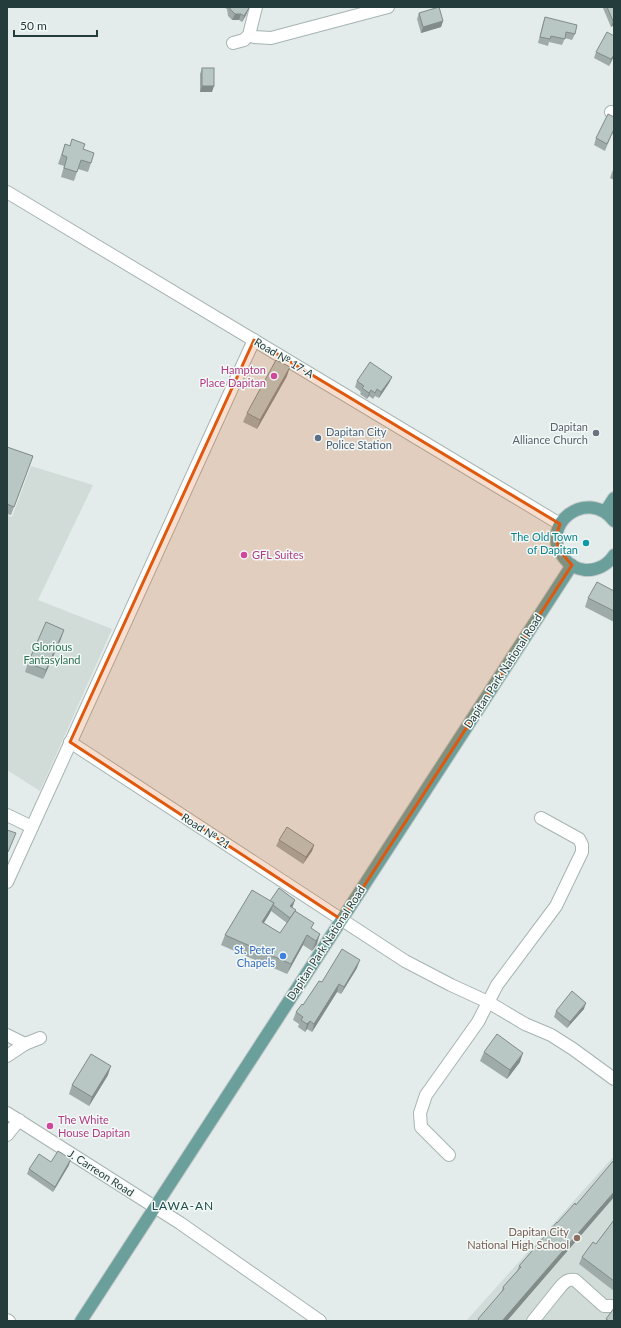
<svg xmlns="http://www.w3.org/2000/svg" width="621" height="1328" viewBox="0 0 621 1328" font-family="Lato,sans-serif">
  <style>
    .built { fill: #d1dcd9 }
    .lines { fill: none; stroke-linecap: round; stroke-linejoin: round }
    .minor-casing { stroke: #a6b4b2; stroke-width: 14 }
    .major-casing { stroke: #c2c8c8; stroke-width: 14 }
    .minor { stroke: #fff; stroke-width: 12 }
    .major { stroke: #6a9f9c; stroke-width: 12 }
    .wall { fill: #9eaba8; fill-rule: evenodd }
    .shaded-wall { fill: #818b88 }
    .building { fill: #b8c7c3; stroke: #818b88 }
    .marked { fill: #de580e; fill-opacity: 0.2; stroke: #de580e; stroke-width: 3; stroke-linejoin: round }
    .hotel-dot { fill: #d1479c; stroke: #f3f9f7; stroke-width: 1.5 }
    .worship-dot { fill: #6b7280; stroke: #f3f9f7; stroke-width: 1.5 }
    .service-dot { fill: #5c6f8a; stroke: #f3f9f7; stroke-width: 1.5 }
    .culture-dot { fill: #0f9aa8; stroke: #f3f9f7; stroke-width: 1.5 }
    .shop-dot { fill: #3f7fe0; stroke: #f3f9f7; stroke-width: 1.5 }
    .education-dot { fill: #8d6e63; stroke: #f3f9f7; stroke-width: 1.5 }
    .labels { text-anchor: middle; stroke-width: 3; stroke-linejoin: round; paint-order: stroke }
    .street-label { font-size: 11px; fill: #243c3b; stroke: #f3f9f7 }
    .hotel-label { font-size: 11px; fill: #b23c85; stroke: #f3f9f7; text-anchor: start }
    .worship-label { font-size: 11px; fill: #5b616d; stroke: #f3f9f7; text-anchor: end }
    .service-label { font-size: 11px; fill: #4e5e75; stroke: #f3f9f7; text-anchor: start }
    .culture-label { font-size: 11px; fill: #0d838f; stroke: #f3f9f7; text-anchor: end }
    .park-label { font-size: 11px; fill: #307156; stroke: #f3f9f7 }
    .shop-label { font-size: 11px; fill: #366cbe; stroke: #f3f9f7; text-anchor: end }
    .education-label { font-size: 11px; fill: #785e54; stroke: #f3f9f7; text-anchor: end }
    .neighbourhood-label { font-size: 12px; letter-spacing: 1px; fill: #214d4b; stroke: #f3f9f7 }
  </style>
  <rect width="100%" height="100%" fill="#e3ecea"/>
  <!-- built -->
  <g class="built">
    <polygon points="31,466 93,485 38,600 112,629 40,791 7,770 7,515 12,517"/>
    <polygon points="614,1156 614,1321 466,1321"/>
  </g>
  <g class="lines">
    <!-- minor casing -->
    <g class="minor-casing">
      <g id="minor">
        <polyline points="249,35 254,37 271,38 388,7"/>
        <polyline points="233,43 244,40 249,35 256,7"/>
        <polyline points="611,112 614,113"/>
        <polyline points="7,192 560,524"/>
        <polyline points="70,742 405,961 451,985 488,1002 525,1024 551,1035 573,1049 614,1079"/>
        <polyline points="7,815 32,827"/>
        <polyline points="7,882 254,340"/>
        <polyline points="7,1035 25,1044"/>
        <polyline points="7,1056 25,1044 40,1038"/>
        <polyline points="7,1113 180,1223 320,1321"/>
        <polyline points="7,1135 19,1120"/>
        <polyline points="449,1155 421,1127 420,1113 426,1095 478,1022 497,985 556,906 582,852 582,845 579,839 541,818"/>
        <polyline points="7,1320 9,1321"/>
        <path d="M533 1321 561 1286C566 1281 568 1279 575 1280L604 1306H614"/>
      </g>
    </g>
    <!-- major casing -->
    <g class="major-casing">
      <g id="major">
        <polyline points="605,512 614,498"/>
        <path d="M614 521C587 486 537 526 564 558 569 565 577 569 585 570 596 571 608 565 614 555"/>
        <polyline points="81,1321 572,565"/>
      </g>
    </g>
    <!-- minor -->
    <use href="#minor" class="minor"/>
    <!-- major -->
    <use href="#major" class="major"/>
  </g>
  <!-- wall -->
  <g class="wall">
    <polygon points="225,7 248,7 246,15 242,22 239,20 232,20 228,16 227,9 225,8"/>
    <polygon points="603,7 614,7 614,25 611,27 603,8"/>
    <polygon points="419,13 443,21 441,27 421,33 417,19"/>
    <polygon points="545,17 575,34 572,40 565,38 562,45 549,42 548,46 538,43 543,23"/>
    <polygon points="614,36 614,56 609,66 594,58 596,52"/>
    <polygon points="202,68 212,92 200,92 200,74"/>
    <polygon points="614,117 614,135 612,134 605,151 594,145 596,138"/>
    <polygon points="65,144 83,149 91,163 88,172 78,169 74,181 61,177 64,166 58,164"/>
    <polygon points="614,167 614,180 610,178"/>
    <polygon points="287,376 257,429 243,422 247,413"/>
    <polygon points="392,377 389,383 379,398 375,396 373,399 369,396 367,399 360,394 361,392 355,387 357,381"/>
    <polygon points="7,447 33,456 11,515 7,514"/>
    <polygon points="614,591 614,622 585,607 588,598"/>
    <polygon points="61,639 43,679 25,672 28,663"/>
    <polygon points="279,840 314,845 312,851 303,864 276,846"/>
    <path d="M270 901 293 906 292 907 312 929 317 944 312 951 303 945 287 974 221 945 225 935ZM271 911 287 923 280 933 264 923Z"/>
    <polygon points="357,968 341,994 337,992 312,1032 307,1029 305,1032 298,1027 299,1024 293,1020 296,1012 303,1005 322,982"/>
    <polygon points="584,1009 567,1028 554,1017 556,1011"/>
    <polygon points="484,1052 520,1062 507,1079 480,1061"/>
    <polygon points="108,1075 89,1106 69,1094 72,1085"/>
    <polygon points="51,1162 69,1165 53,1192 27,1174 29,1169"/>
    <polygon points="614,1197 507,1321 477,1321 478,1319 501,1293 503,1287 517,1271 519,1266 557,1223 576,1205"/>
    <polygon points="614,1220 614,1291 579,1264 582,1257 596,1244"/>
  </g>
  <!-- shaded-wall -->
  <g class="shaded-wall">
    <polygon points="249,8 246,15 242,22 244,16"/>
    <polygon points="235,14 241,14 239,20 232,20"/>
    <polygon points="614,20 614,25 611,27 613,21"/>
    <polygon points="443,21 441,27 421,33 423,27"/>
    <polygon points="614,55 614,56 609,66 611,59"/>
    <polygon points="202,86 214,86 212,92 200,92"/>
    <polygon points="290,367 287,376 257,429 260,420"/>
    <polygon points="392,377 389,383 379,398 381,392"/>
    <polygon points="371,390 369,396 367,399 369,393"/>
    <polygon points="64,630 61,639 43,679 46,670"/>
    <polygon points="314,845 312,851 303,864 306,857"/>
    <polygon points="295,900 293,906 288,912 290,906"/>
    <polygon points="274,903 270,913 258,932 262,922"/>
    <polygon points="320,934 317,944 312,951 316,941"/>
    <polygon points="307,935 303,945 287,974 291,964"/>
    <polygon points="360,960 357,968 341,994 344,987"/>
    <polygon points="339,984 337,992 312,1032 314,1024"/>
    <polygon points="586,1003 584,1009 567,1028 570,1022"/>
    <polygon points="310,1021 307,1029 305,1032 307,1024"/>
    <polygon points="523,1053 520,1062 507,1079 510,1070"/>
    <polygon points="111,1066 108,1075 89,1106 92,1097"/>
    <polygon points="71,1159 69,1165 53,1192 55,1187"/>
    <polygon points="614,1192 614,1197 507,1321 502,1321"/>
  </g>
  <!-- building -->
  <g class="building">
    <polygon points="230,7 248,7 249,8 244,16 241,14 235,14 230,9"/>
    <polygon points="439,7 443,21 423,27 419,13"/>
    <polygon points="607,7 614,7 614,20 613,21"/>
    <polygon points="545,17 577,25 575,34 566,32 565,39 551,36 550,39 540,37"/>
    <polygon points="607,32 614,36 614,55 611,59 596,52"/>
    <rect x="202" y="68" width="12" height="18"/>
    <polygon points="608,114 614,117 614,129 607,144 596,138"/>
    <polygon points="72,139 85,144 83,149 94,153 91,163 81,160 77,172 64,168 67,157 62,155 65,144 70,146"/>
    <polygon points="276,360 290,367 260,420 247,413"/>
    <polygon points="370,362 392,377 381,392 377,389 375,393 371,390 369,393 362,388 364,386 357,381"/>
    <polygon points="7,447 33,456 14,507 7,504"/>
    <polygon points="597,582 614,591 614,611 588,598"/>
    <polygon points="46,622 64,630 46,670 28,663"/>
    <polygon points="287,827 314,845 306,857 279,840"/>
    <polygon points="7,830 16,833 8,852 7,851"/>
    <polygon points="279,888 295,900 290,906 296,910 295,911 290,918 273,905 274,903 270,901"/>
    <polygon points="252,890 274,903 262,922 280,933 295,911 314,923 311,928 320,934 316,941 307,935 291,964 225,935"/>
    <polygon points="342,949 360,960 344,987 339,984 314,1024 310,1021 307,1024 301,1020 303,1017 296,1012 302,1004 303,1005 319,981 322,982"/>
    <polygon points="572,991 586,1003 570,1022 556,1011"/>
    <polygon points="497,1034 523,1053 510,1070 484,1052"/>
    <polygon points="91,1054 111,1066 92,1097 72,1085"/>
    <polygon points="58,1151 71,1159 55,1187 29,1169 39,1154 51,1162"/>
    <polygon points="614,1160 614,1192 502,1321 480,1321 478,1319 504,1289 503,1287 521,1267 519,1266 557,1222 557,1223 575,1203 576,1205"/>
    <polygon points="614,1220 614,1281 582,1257 593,1242 596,1244"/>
    <polygon points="614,1308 614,1321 609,1321 606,1319"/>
  </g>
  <!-- marked area -->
  <path class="marked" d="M254 340 560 524 556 537 559 550 572 565 342 920 70 742Z"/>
  <!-- markers -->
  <g class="hotel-dot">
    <circle cx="274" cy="376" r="4"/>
    <circle cx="244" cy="555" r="4"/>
    <circle cx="50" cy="1126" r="4"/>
  </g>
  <circle class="worship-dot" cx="596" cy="433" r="4"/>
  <circle class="service-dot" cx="318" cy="438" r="4"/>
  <circle class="culture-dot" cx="586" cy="543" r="4"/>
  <circle class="shop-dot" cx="283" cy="956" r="4"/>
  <circle class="education-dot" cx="577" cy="1238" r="4"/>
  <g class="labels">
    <!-- street labels -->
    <g class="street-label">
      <text transform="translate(284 358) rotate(31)" y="4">Road № 17-A</text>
      <text transform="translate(503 671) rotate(-57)" y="4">Dapitan Park National Road</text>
      <text transform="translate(206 831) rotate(33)" y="4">Road № 21</text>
      <text transform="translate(326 943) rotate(-57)" y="4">Dapitan Park National Road</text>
      <text transform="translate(101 1173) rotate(33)" y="4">J. Carreon Road</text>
    </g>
    <!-- hotel labels -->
    <g class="hotel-label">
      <text x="266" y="374" text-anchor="end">Hampton<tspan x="266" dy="13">Place Dapitan</tspan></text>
      <text x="252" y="559">GFL Suites</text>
      <text x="58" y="1124">The White<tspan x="58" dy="13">House Dapitan</tspan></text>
    </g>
    <!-- worship labels -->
    <g class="worship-label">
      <text x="588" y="431">Dapitan<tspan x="588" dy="13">Alliance Church</tspan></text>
    </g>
    <!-- service labels -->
    <g class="service-label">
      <text x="326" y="436">Dapitan City<tspan x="326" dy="13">Police Station</tspan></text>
    </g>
    <!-- culture labels -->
    <g class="culture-label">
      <text x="578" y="541">The Old Town<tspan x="578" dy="13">of Dapitan</tspan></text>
    </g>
    <!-- park labels -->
    <g class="park-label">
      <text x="52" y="651">Glorious<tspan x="52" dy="13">Fantasyland</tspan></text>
    </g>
    <!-- shop labels -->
    <g class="shop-label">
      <text x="275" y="954">St. Peter<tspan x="275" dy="13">Chapels</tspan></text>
    </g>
    <!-- education labels -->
    <g class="education-label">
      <text x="569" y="1236">Dapitan City<tspan x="569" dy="13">National High School</tspan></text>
    </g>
    <!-- neighbourhood labels -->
    <g class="neighbourhood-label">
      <text x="183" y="1210">LAWA-AN</text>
    </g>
  </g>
  <!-- border -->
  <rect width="621" height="1328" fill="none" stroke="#243c3b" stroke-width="16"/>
  <!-- scale -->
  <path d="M14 30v6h83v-6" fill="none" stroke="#243c3b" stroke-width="2"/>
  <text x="20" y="30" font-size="12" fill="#243c3b" stroke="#f3f9f7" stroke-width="3" paint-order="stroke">50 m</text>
</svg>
